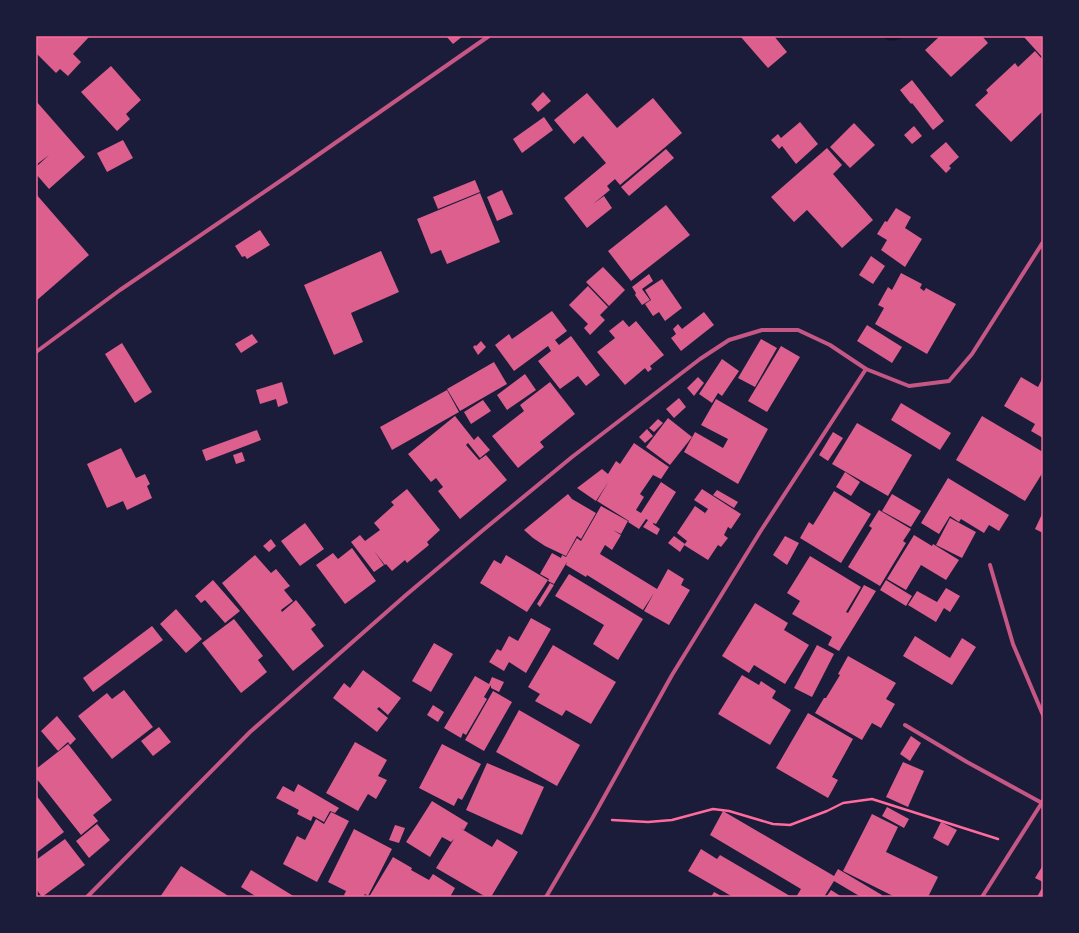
<svg xmlns="http://www.w3.org/2000/svg" width="1079" height="933" viewBox="0 0 1079 933" font-family="Overpass,sans-serif">
  <style>
    .water { fill: #12122b }
    .building { fill: #dd5f8e }
    .lines { fill: none; stroke-linecap: round; stroke-linejoin: round }
    .path { stroke: #ff6b9d; stroke-width: 2.5 }
    .minor { stroke: #c65784; stroke-width: 4 }
    .neatline { fill: none; stroke: #ff6b9d; stroke-width: 1.5 }
  </style>
  <rect width="100%" height="100%" fill="#1b1b3a"/>
  <!-- water -->
  <path class="water" d="M882 36H905C898 41 887 43 882 36Z"/>
  <!-- building -->
  <g class="building">
    <polygon points="36,36 88,36 89,37 73,54 81,62 68,76 60,69 56,73 36,53"/>
    <polygon points="446,36 463,36 453,44"/>
    <polygon points="740,36 774,36 787,52 768,68"/>
    <polygon points="940,36 982,36 988,43 951,77 925,50"/>
    <polygon points="1023,36 1043,36 1043,58"/>
    <polygon points="1035,51 1043,60 1043,111 1011,142 975,105 988,93 986,90 1015,63 1018,67"/>
    <polygon points="111,66 141,100 126,114 130,119 117,131 81,92"/>
    <polygon points="912,80 944,121 933,130 912,103 911,104 900,90"/>
    <polygon points="543,92 551,101 538,112 531,104"/>
    <polygon points="587,93 617,128 653,98 682,133 620,185 615,179 607,186 610,190 593,204 604,196 612,208 587,228 564,198 606,163 583,136 574,144 554,120"/>
    <polygon points="36,101 85,157 49,189 36,174 36,167 49,155 36,165"/>
    <polygon points="544,117 553,130 522,153 513,139"/>
    <polygon points="800,122 818,144 796,164 782,146 779,149 771,140 778,134 781,138"/>
    <polygon points="854,123 875,145 850,168 830,147"/>
    <polygon points="914,126 922,136 912,144 904,135"/>
    <polygon points="123,140 133,158 107,172 97,153"/>
    <polygon points="946,142 959,157 949,166 951,168 946,173 930,156"/>
    <polygon points="827,148 842,165 833,174 873,220 842,248 807,210 794,222 771,197"/>
    <polygon points="666,149 674,158 629,196 621,187"/>
    <polygon points="475,180 480,192 438,209 433,197"/>
    <polygon points="502,190 513,214 497,221 487,197"/>
    <polygon points="480,193 500,242 447,264 441,250 431,254 417,219"/>
    <polygon points="36,194 89,255 36,301"/>
    <polygon points="666,205 690,235 631,281 608,251"/>
    <polygon points="896,208 911,217 905,228 922,239 905,267 881,250 887,240 877,234 885,221 887,222"/>
    <polygon points="260,230 270,245 247,259 245,256 242,257 235,246"/>
    <polygon points="381,251 399,292 351,313 363,342 334,355 304,285"/>
    <polygon points="871,256 885,266 873,284 859,275"/>
    <polygon points="603,267 625,290 609,306 586,282"/>
    <polygon points="901,273 922,284 920,288 924,291 926,288 956,304 927,354 875,324 884,308 878,305 888,287 892,290"/>
    <polygon points="649,274 653,281 642,289 650,300 642,305 635,295 636,293 632,287"/>
    <polygon points="662,279 682,308 665,321 659,312 653,316 645,304 651,300 645,290"/>
    <polygon points="588,286 608,307 600,315 605,320 590,335 584,328 588,324 569,305"/>
    <polygon points="552,311 567,331 555,340 559,345 571,336 600,375 586,386 578,376 560,389 538,361 551,351 548,346 514,371 495,345 509,334 512,339"/>
    <polygon points="704,312 714,325 681,351 671,338 676,334 673,329 678,324 682,329"/>
    <polygon points="623,320 629,327 636,321 664,355 650,366 652,369 648,372 645,368 625,385 597,352 615,338 609,331"/>
    <polygon points="867,325 902,347 892,363 857,341"/>
    <polygon points="252,334 258,342 241,353 235,344"/>
    <polygon points="761,339 777,348 755,387 738,378"/>
    <polygon points="481,341 486,347 478,355 473,347 475,345 476,346"/>
    <polygon points="122,343 152,392 135,403 105,354"/>
    <polygon points="781,346 800,357 767,412 748,401"/>
    <polygon points="722,359 739,371 722,396 718,393 712,403 699,394"/>
    <polygon points="494,362 507,384 460,411 447,389"/>
    <polygon points="525,374 536,390 507,410 497,395"/>
    <polygon points="698,377 704,383 694,396 687,388"/>
    <polygon points="1021,377 1038,387 1043,377 1043,438 1031,431 1035,424 1004,406"/>
    <polygon points="282,382 288,403 278,407 276,399 260,404 256,390"/>
    <polygon points="550,382 575,414 540,442 544,447 518,468 492,436 524,411 520,405"/>
    <polygon points="447,390 459,412 392,450 380,427"/>
    <polygon points="679,398 686,407 674,418 666,409"/>
    <polygon points="716,399 768,429 738,484 684,452 695,432 723,448 728,439 701,425"/>
    <polygon points="483,400 491,411 471,424 464,412"/>
    <polygon points="901,403 951,433 940,450 891,420"/>
    <polygon points="455,416 474,440 478,436 490,450 480,458 468,443 466,445 479,460 486,455 507,480 460,519 438,491 443,487 436,478 431,482 408,454"/>
    <polygon points="982,416 1043,452 1043,472 1025,501 956,460"/>
    <polygon points="668,418 692,437 670,465 646,447"/>
    <polygon points="658,419 663,423 654,432 649,428"/>
    <polygon points="857,423 912,455 888,496 832,464"/>
    <polygon points="647,429 653,436 645,443 639,437"/>
    <polygon points="257,430 261,440 206,461 202,450"/>
    <polygon points="833,432 843,438 828,461 819,455"/>
    <polygon points="634,443 669,467 661,479 653,475 640,494 644,497 636,510 641,513 661,482 676,492 656,524 653,523 653,524 660,529 657,535 643,527 648,520 646,519 639,529 628,522 629,521 597,501 609,481 596,501 577,488 602,469 608,474 616,461 620,464"/>
    <polygon points="121,448 136,478 145,474 150,484 147,486 152,498 127,510 123,501 107,508 87,464"/>
    <polygon points="242,452 245,461 236,464 233,455"/>
    <polygon points="845,472 860,482 851,496 836,487"/>
    <polygon points="948,478 1009,515 999,531 989,525 984,533 961,519 959,522 950,516 939,534 921,523"/>
    <polygon points="407,489 440,530 427,542 429,545 407,563 405,560 392,571 386,564 385,565 374,551 384,565 374,572 351,542 360,535 365,541 380,530 374,523 394,505 391,502"/>
    <polygon points="702,489 741,514 731,529 728,527 724,535 728,538 721,547 718,545 708,560 684,545 687,541 677,533 695,506 705,513 703,516 708,509 694,500"/>
    <polygon points="717,490 738,502 734,508 713,495"/>
    <polygon points="834,491 871,514 841,563 800,538 809,522 813,525"/>
    <polygon points="568,494 572,499 596,513 581,539 577,536 566,556 545,546 533,538 524,530"/>
    <polygon points="892,494 921,511 911,527 882,511"/>
    <polygon points="601,506 628,521 621,534 613,530 621,535 612,550 605,545 601,552 592,547 601,552 600,554 657,589 668,569 684,579 681,585 690,590 669,625 644,611 654,593 643,610 587,575 586,577 566,565 567,562 554,584 548,581 549,579 540,574 552,553 561,558 562,555 566,557 577,538 581,541"/>
    <polygon points="879,510 911,529 903,541 906,543 880,586 848,567 872,528 869,526"/>
    <polygon points="1043,512 1043,533 1035,529"/>
    <polygon points="950,518 976,532 962,558 936,545"/>
    <polygon points="305,523 324,549 300,566 281,541"/>
    <polygon points="914,535 932,546 933,544 959,560 946,580 921,565 906,590 887,579"/>
    <polygon points="674,536 685,544 680,552 668,543"/>
    <polygon points="785,536 799,543 787,565 773,555"/>
    <polygon points="271,539 276,546 269,552 263,546"/>
    <polygon points="352,548 376,581 345,604 316,565 333,553 338,559"/>
    <polygon points="255,555 271,573 276,569 290,586 284,590 293,601 281,610 282,612 296,600 316,625 311,629 324,646 293,671 222,583"/>
    <polygon points="506,555 548,580 527,612 480,583 494,560 501,564"/>
    <polygon points="810,556 861,587 846,612 848,613 864,585 876,591 839,651 828,645 832,637 792,614 800,601 787,593"/>
    <polygon points="569,574 643,619 618,660 593,644 604,625 555,596"/>
    <polygon points="213,580 240,611 225,623 205,600 201,603 195,596"/>
    <polygon points="886,580 912,596 906,606 880,590"/>
    <polygon points="550,583 554,585 540,607 537,604"/>
    <polygon points="946,588 960,596 950,612 944,608 936,622 908,605 917,591 937,602"/>
    <polygon points="755,603 788,623 784,630 809,645 785,684 754,665 749,673 722,656"/>
    <polygon points="176,609 202,639 186,653 160,624"/>
    <polygon points="531,618 551,629 526,673 509,662 504,671 489,662 497,649 501,651 509,636 518,641"/>
    <polygon points="234,619 263,656 258,660 267,672 241,693 202,643"/>
    <polygon points="152,626 163,640 93,692 83,678"/>
    <polygon points="915,636 950,658 962,638 976,647 952,685 903,656"/>
    <polygon points="434,643 453,654 431,692 412,681"/>
    <polygon points="553,645 616,682 591,724 566,710 562,716 535,701 540,694 528,687"/>
    <polygon points="817,645 834,654 812,697 794,688"/>
    <polygon points="848,656 896,683 886,699 895,704 881,728 872,723 862,740 815,713 824,698 826,698 840,675 838,674"/>
    <polygon points="363,670 401,698 388,715 379,707 377,709 388,718 377,732 333,698 344,683 350,688"/>
    <polygon points="742,675 759,685 761,681 776,691 772,698 791,710 770,745 718,714"/>
    <polygon points="475,676 489,684 492,677 504,682 499,692 491,688 491,685 484,697 487,699 466,735 463,733 461,738 444,728"/>
    <polygon points="124,690 153,727 112,759 78,716 107,693 112,699"/>
    <polygon points="493,691 512,702 484,751 465,740"/>
    <polygon points="433,705 444,712 438,722 427,715"/>
    <polygon points="519,710 580,745 557,786 496,752"/>
    <polygon points="808,713 853,739 832,777 838,780 828,798 776,768"/>
    <polygon points="57,716 76,739 70,745 68,742 58,751 41,731"/>
    <polygon points="159,727 171,742 153,756 141,741"/>
    <polygon points="911,736 921,743 910,761 900,754"/>
    <polygon points="355,742 387,760 378,776 387,780 376,799 368,794 358,811 326,793"/>
    <polygon points="68,744 112,800 93,815 98,821 81,835 36,778 36,769"/>
    <polygon points="442,744 481,764 462,800 458,798 454,806 419,788"/>
    <polygon points="903,762 924,771 908,807 886,797"/>
    <polygon points="487,763 544,787 522,835 466,810"/>
    <polygon points="298,784 339,808 335,813 330,811 324,822 313,816 311,821 297,814 299,810 276,798 283,786 294,792"/>
    <polygon points="36,795 64,832 36,853"/>
    <polygon points="432,801 468,823 464,830 460,828 492,847 497,839 518,852 491,897 486,897 436,868 454,839 451,842 442,837 430,857 406,842"/>
    <polygon points="887,807 909,819 904,828 882,816"/>
    <polygon points="723,811 834,876 838,869 882,895 881,897 861,897 834,881 824,897 796,897 801,889 710,835"/>
    <polygon points="331,812 349,821 317,882 283,864 297,836 305,840 316,819 324,824"/>
    <polygon points="872,814 898,827 886,852 938,877 928,897 895,897 843,871"/>
    <polygon points="941,822 957,830 948,846 933,838"/>
    <polygon points="97,824 110,840 89,858 76,841"/>
    <polygon points="395,825 405,828 399,843 389,840"/>
    <polygon points="354,829 392,849 368,896 365,894 363,897 347,897 344,895 346,891 328,882"/>
    <polygon points="65,839 85,865 42,897 36,889 36,860"/>
    <polygon points="701,849 717,859 720,855 790,896 789,897 733,897 688,871"/>
    <polygon points="393,857 412,868 411,870 429,880 433,874 455,888 450,897 369,897"/>
    <polygon points="1043,865 1043,882 1035,878"/>
    <polygon points="181,866 230,897 160,897"/>
    <polygon points="251,870 295,897 257,897 241,887"/>
    <polygon points="1043,886 1043,897 1037,897"/>
    <polygon points="831,890 842,897 826,897"/>
    <polygon points="714,892 723,897 711,897"/>
  </g>
  <g class="lines">
    <!-- path -->
    <polyline class="path" points="612,820 648,822 672,820 713,809 729,811 773,824 790,825 827,811 843,803 872,799 998,839"/>
    <!-- minor -->
    <g class="minor">
      <polyline points="36,352 120,290 292,173 489,36"/>
      <polyline points="990,565 1013,644 1043,715"/>
      <polyline points="905,725 967,762 1042,803"/>
      <polyline points="87,897 250,732 406,595 482,531 572,457 700,359 729,340 762,330 798,330 830,345 866,369 909,386 949,381 972,354 1043,242"/>
      <polyline points="546,897 593,817 672,675 760,532 866,369"/>
      <polyline points="982,897 1043,801"/>
    </g>
  </g>
  <!-- border -->
  <rect width="1079" height="933" fill="none" stroke="#1b1b3a" stroke-width="74"/>
  <rect x="37" y="37" width="1005" height="859" class="neatline"/>
</svg>
